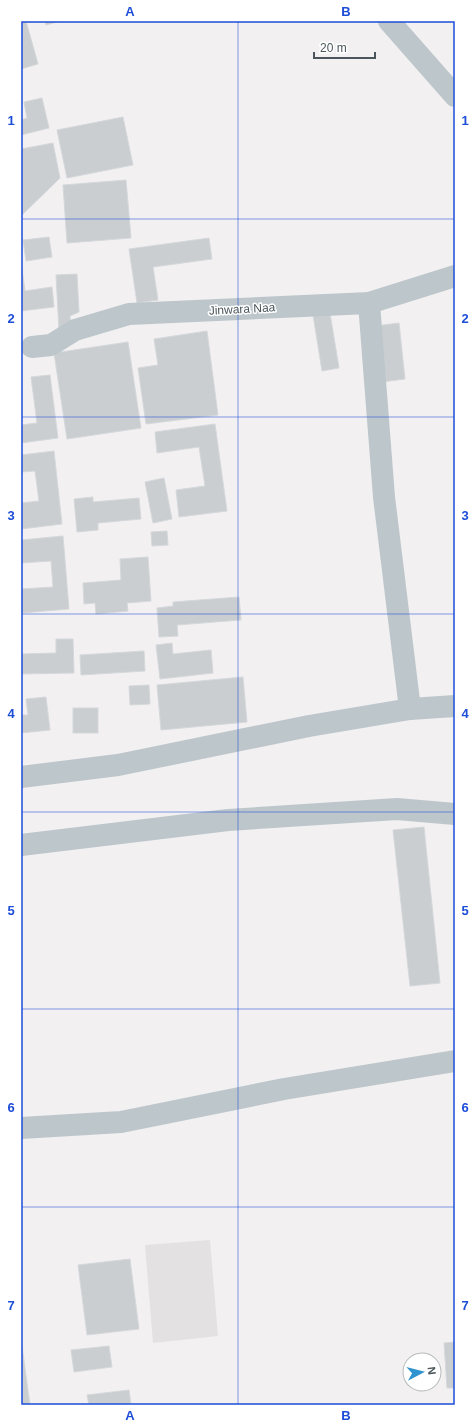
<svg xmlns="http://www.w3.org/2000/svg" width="476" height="1426" viewBox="0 0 476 1426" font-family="Arial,sans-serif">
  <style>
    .education { fill: #e3e1e2 }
    .building { fill: #caced1; stroke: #d5d8db }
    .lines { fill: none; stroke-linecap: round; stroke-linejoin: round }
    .minor { stroke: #bdc7cb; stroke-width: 22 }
    .grid { fill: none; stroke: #1d4ed8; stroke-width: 1; stroke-opacity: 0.55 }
    .labels { text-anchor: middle; stroke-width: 3; stroke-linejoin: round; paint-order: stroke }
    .street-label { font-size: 12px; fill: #4a565b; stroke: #fff }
    .neatline { fill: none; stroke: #1d4ed8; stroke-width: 1.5 }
    .grid-label { font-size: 13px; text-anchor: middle; font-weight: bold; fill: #1d4ed8 }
  </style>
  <rect width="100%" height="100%" fill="#f2f0f1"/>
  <!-- education -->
  <polygon class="education" points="210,1240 218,1336 153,1343 145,1245"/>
  <!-- building -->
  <g class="building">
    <polygon points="21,21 26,21 38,64 21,69"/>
    <polygon points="45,21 60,21 46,25"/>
    <polygon points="42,98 49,128 21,135 21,120 27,118 24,102"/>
    <polygon points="123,117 133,165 67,178 57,130"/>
    <polygon points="53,143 60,178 21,216 21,149"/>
    <polygon points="126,180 131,238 67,243 63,185"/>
    <polygon points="49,237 52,257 26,261 23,240"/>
    <polygon points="209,238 212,259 153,267 158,300 137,303 129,249"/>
    <polygon points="21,262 25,291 52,287 54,307 21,311"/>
    <polygon points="77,274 79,312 70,316 71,330 59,331 56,275"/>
    <polygon points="330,313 339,368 322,371 313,315"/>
    <polygon points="399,323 405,379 382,382 375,326"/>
    <polygon points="207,331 218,415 146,424 138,368 158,365 154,339"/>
    <polygon points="128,342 141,428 67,439 54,353"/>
    <polygon points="50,375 58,438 21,443 21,425 37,423 31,377"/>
    <polygon points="215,424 227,511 179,517 176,490 205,486 199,447 157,453 155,432"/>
    <polygon points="54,451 62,524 21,529 21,503 39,501 35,471 21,472 21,455"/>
    <polygon points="164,478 172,519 153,523 145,482"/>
    <polygon points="93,497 93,502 139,498 141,519 98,523 98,530 77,532 74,499"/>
    <polygon points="167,531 168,545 152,546 151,532"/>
    <polygon points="63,536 69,609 21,613 21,589 53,587 51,561 21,563 21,540"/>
    <polygon points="148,557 151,601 127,603 128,611 96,614 95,603 84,604 83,583 121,580 120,559"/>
    <polygon points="239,597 241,620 177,625 178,636 159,637 157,608 173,606 173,602"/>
    <polygon points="56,639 73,639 74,673 21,674 21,654 56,653"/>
    <polygon points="172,643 173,654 211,650 213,673 160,679 156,645"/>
    <polygon points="144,651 145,671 81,675 80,655"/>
    <polygon points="243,677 247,722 161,730 157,685"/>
    <polygon points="149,685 150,704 130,705 129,686"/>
    <polygon points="46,697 50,730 21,733 21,715 28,715 26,699"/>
    <rect x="73" y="708" width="25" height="25"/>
    <polygon points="424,827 440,983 410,986 393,830"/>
    <polygon points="130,1259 139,1329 87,1335 78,1265"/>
    <polygon points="455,1342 455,1388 447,1388 444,1343"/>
    <polygon points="21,1346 22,1346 30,1405 21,1405"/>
    <polygon points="109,1346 112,1367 74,1372 71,1350"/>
    <polygon points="129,1390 131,1405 89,1405 87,1395"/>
  </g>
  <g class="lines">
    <!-- minor -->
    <g class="minor">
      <polyline points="389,21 455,96"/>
      <polyline points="369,303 384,497 410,709"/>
      <polyline points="32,347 51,345 75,330 129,314 369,303 455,276"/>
      <polyline points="21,777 118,765 309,726 410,709 455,706"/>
      <polyline points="21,845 228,820 397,809 455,814"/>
      <polyline points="21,1128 121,1122 284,1089 455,1061"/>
    </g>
  </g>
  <!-- grid -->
  <path class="grid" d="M238 21V1405M21 219H455M21 417H455M21 614H455M21 812H455M21 1009H455M21 1207H455"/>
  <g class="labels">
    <!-- street labels -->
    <g class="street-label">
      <text transform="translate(242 309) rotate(-3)" y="4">Jinwara Naa</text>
    </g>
  </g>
  <!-- border -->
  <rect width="476" height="1426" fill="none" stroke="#ffffff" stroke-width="44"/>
  <!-- north arrow -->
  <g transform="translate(422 1372) rotate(83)"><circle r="19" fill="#ffffff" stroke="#b7bbbd"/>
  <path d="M0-3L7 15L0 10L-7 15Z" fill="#2e93ce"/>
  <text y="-6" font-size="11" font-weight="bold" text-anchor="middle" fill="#4a565b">N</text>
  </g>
  <!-- scale -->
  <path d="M314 52v6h61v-6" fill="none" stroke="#4a565b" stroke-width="2"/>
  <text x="320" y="52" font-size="12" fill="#4a565b" stroke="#ffffff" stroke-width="3" paint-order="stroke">20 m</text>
  <rect x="22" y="22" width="432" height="1382" class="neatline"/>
  <g class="grid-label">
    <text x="130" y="16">A</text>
    <text x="346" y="16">B</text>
    <text x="11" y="125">1</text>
    <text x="465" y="125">1</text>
    <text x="11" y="323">2</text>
    <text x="465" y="323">2</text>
    <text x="11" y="520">3</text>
    <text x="465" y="520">3</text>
    <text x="11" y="718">4</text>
    <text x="465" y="718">4</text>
    <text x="11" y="915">5</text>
    <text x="465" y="915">5</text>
    <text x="11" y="1112">6</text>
    <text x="465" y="1112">6</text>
    <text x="11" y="1310">7</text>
    <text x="465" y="1310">7</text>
    <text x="130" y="1420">A</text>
    <text x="346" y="1420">B</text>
  </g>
</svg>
